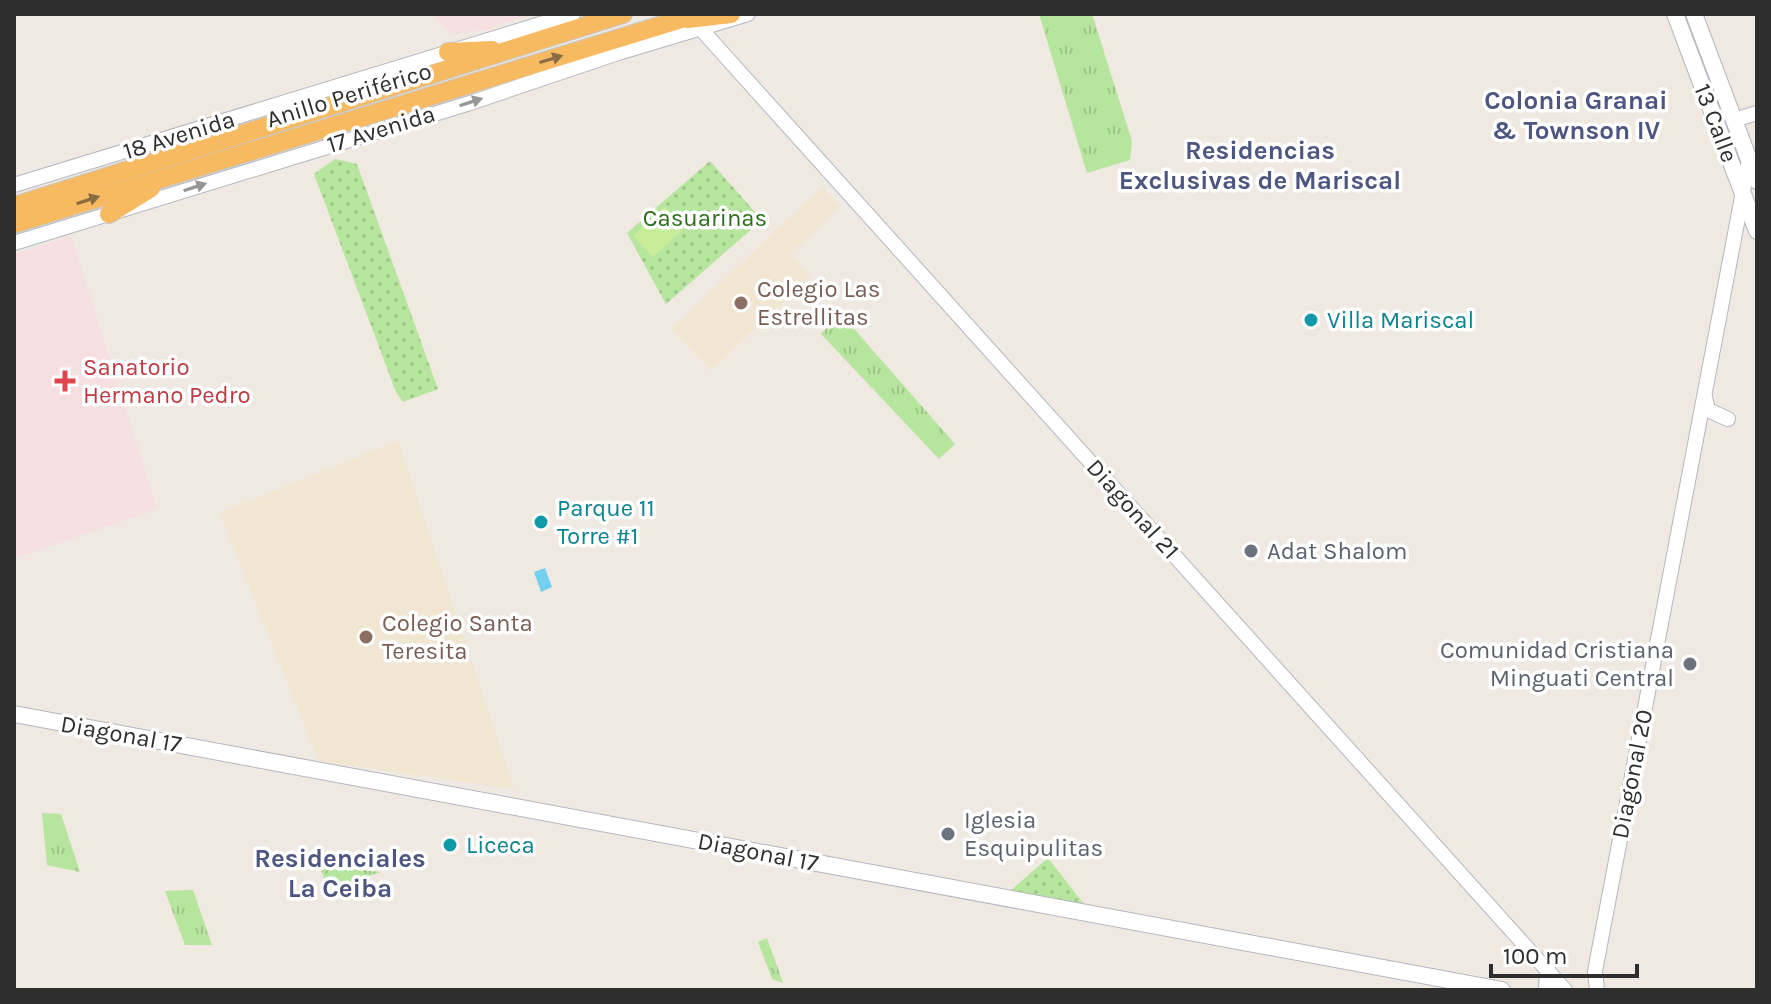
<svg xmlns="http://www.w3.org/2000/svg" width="1771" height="1004" viewBox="0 0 1771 1004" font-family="Karla,sans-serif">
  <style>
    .education { fill: #f0e6d1 }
    .medical { fill: #f5dfe0 }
    .grass { fill: url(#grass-tufts) }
    .park { fill: url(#park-dots) }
    .pitch { fill: #c9ec9a }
    .water { fill: url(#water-ripples) }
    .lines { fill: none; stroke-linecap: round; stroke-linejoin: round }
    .tertiary-casing { stroke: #b4b7c1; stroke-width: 16 }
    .secondary-casing { stroke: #b4b7c1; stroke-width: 18 }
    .trunk-casing { stroke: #c9c9c9; stroke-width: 20 }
    .tertiary { stroke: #fff; stroke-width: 14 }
    .secondary { stroke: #fff; stroke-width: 16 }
    .trunk { stroke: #f8ba60; stroke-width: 18 }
    .oneway { fill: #896d44 }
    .oneway2 { fill: #969696 }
    .education-dot { fill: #8d6e63; stroke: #fff; stroke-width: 3 }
    .culture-dot { fill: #0f9aa8; stroke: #fff; stroke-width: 3 }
    .health-dot { fill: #e0444e; stroke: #fff; stroke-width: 3 }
    .worship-dot { fill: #6b7280; stroke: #fff; stroke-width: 3 }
    .labels { text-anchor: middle; stroke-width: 7; stroke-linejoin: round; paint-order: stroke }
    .street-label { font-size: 24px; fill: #2e2e2e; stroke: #fff }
    .park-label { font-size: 24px; fill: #2c6e1b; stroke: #fff }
    .education-label { font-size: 24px; fill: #785e54; stroke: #fff; text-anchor: start }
    .culture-label { font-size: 24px; fill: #0d838f; stroke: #fff; text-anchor: start }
    .health-label { font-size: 24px; fill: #be3a42; stroke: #fff; text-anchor: start }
    .worship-label { font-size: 24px; fill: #5b616d; stroke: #fff; text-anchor: start }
    .neighbourhood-label { font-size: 26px; font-weight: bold; fill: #4d5680; stroke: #fff }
  </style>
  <defs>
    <pattern id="grass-tufts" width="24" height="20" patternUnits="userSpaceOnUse" patternTransform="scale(2)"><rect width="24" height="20" fill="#b6e59e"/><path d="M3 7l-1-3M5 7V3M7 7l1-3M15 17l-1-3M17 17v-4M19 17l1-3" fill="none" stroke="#9dc588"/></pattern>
    <pattern id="park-dots" width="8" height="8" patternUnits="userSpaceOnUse" patternTransform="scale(2)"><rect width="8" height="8" fill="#b6e59e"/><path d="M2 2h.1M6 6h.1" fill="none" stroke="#9dc588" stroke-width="1.8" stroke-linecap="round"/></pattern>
    <pattern id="water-ripples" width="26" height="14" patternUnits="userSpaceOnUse" patternTransform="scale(2)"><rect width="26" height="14" fill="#75cff0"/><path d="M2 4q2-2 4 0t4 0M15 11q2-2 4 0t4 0" fill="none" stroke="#66b2ce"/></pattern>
  </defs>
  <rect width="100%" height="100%" fill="#efe9e1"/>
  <!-- education -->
  <g class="education">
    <polygon points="822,187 840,206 790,254 810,276 711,370 672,329"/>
    <polygon points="398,441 514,789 319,761 220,513"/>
  </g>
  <!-- medical -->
  <g class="medical">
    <polygon points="432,14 533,14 484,30 452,34"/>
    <polygon points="71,236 157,509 14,559 14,254"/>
  </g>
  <!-- grass -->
  <g class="grass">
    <polygon points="1039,14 1088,14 1093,17 1132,141 1130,160 1087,173"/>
    <polygon points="841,314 955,444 939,459 821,334"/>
    <polygon points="42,813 61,814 80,872 47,865"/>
    <polygon points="320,866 381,872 328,889"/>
    <polygon points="193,890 212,945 185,945 165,891"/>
    <polygon points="767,938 783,983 772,979 758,942"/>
  </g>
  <!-- park -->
  <g class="park">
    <polygon points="335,159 357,164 438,389 403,402 396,392 314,174"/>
    <polygon points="710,161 762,220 666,304 627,233"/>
    <polygon points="1048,858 1087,908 1010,891"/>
  </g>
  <!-- pitch -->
  <polygon class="pitch" points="665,206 685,228 653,257 633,236"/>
  <!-- water -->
  <polygon class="water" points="545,568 552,587 541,592 534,572"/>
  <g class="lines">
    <!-- tertiary casing -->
    <g class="tertiary-casing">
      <g id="tertiary">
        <polyline points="700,28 1565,990"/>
        <polyline points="1734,120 1757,113"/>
        <polyline points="14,185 573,14"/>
        <polyline points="14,243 470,103 618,53 748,14"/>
        <polyline points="1705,397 1708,410 1728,419"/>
        <polyline points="1597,990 1595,971 1749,160"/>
      </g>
    </g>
    <!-- secondary casing -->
    <g class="secondary-casing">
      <g id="secondary">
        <polyline points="1675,14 1757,231"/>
        <polyline points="1694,14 1757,181"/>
        <polyline points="14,714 1502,990"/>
        <polyline points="1547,990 1548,971"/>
      </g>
    </g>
    <!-- trunk casing -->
    <g class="trunk-casing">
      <g id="trunk">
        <polyline points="688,19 731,14"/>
        <polyline points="448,52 492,50"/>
        <polyline points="14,206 623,14"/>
        <polyline points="109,214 151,188"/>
        <polyline points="14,224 698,14"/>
      </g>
    </g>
    <!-- tertiary -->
    <use href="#tertiary" class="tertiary"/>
    <!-- secondary -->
    <use href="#secondary" class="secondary"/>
    <!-- trunk -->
    <use href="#trunk" class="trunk"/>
  </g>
  <!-- one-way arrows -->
  <defs><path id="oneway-solid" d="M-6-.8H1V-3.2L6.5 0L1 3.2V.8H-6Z" transform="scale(2)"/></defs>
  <g class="oneway">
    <use href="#oneway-solid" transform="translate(551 59) rotate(-17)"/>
    <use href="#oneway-solid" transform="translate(88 200) rotate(-18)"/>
  </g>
  <g class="oneway2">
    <use href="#oneway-solid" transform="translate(471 102) rotate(-18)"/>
    <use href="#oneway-solid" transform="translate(195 187) rotate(-18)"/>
  </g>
  <!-- markers -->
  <g class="education-dot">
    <circle cx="741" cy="303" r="8"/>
    <circle cx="366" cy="637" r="8"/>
  </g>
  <g class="culture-dot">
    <circle cx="1311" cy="320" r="8"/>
    <circle cx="541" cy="522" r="8"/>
    <circle cx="450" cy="845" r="8"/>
  </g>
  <path class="health-dot" d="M61 369h8v8h8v8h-8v8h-8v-8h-8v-8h8z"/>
  <g class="worship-dot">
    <circle cx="1251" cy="551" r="8"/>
    <circle cx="1690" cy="664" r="8"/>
    <circle cx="948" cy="834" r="8"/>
  </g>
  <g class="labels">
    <!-- street labels -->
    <g class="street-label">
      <text transform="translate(349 95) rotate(-17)" y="8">Anillo Periférico</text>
      <text transform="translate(1716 123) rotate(69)" y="8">13 Calle</text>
      <text transform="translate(381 129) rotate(-17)" y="8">17 Avenida</text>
      <text transform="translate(179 135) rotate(-17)" y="8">18 Avenida</text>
      <text transform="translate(1133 509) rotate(48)" y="8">Diagonal 21</text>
      <text transform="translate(121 734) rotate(10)" y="8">Diagonal 17</text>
      <text transform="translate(1632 774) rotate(-79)" y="8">Diagonal 20</text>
      <text transform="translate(758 852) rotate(11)" y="8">Diagonal 17</text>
    </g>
    <!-- park labels -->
    <g class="park-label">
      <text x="705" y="226">Casuarinas</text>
    </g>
    <!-- education labels -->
    <g class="education-label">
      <text x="757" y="297">Colegio Las<tspan x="757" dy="28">Estrellitas</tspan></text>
      <text x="382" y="631">Colegio Santa<tspan x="382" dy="28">Teresita</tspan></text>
    </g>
    <!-- culture labels -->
    <g class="culture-label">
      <text x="1327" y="328">Villa Mariscal</text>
      <text x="557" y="516">Parque 11<tspan x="557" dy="28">Torre #1</tspan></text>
      <text x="466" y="853">Liceca</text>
    </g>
    <!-- health labels -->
    <g class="health-label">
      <text x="83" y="375">Sanatorio<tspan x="83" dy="28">Hermano Pedro</tspan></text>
    </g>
    <!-- worship labels -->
    <g class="worship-label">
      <text x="1267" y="559">Adat Shalom</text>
      <text x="1674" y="658" text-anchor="end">Comunidad Cristiana<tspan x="1674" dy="28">Minguati Central</tspan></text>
      <text x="964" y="828">Iglesia<tspan x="964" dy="28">Esquipulitas</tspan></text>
    </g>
    <!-- neighbourhood labels -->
    <g class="neighbourhood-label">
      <text x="1576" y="109">Colonia Granai<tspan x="1576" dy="30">&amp; Townson IV</tspan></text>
      <text x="1260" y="159">Residencias<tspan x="1260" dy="30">Exclusivas de Mariscal</tspan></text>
      <text x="340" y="867">Residenciales<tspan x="340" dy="30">La Ceiba</tspan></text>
    </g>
  </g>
  <!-- border -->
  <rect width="1771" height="1004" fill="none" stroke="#2e2e2e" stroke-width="32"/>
  <!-- scale -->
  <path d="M1491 964v12h146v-12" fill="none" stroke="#2e2e2e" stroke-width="4"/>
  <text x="1503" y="964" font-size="24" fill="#2e2e2e" stroke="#ffffff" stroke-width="6" paint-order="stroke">100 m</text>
</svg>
